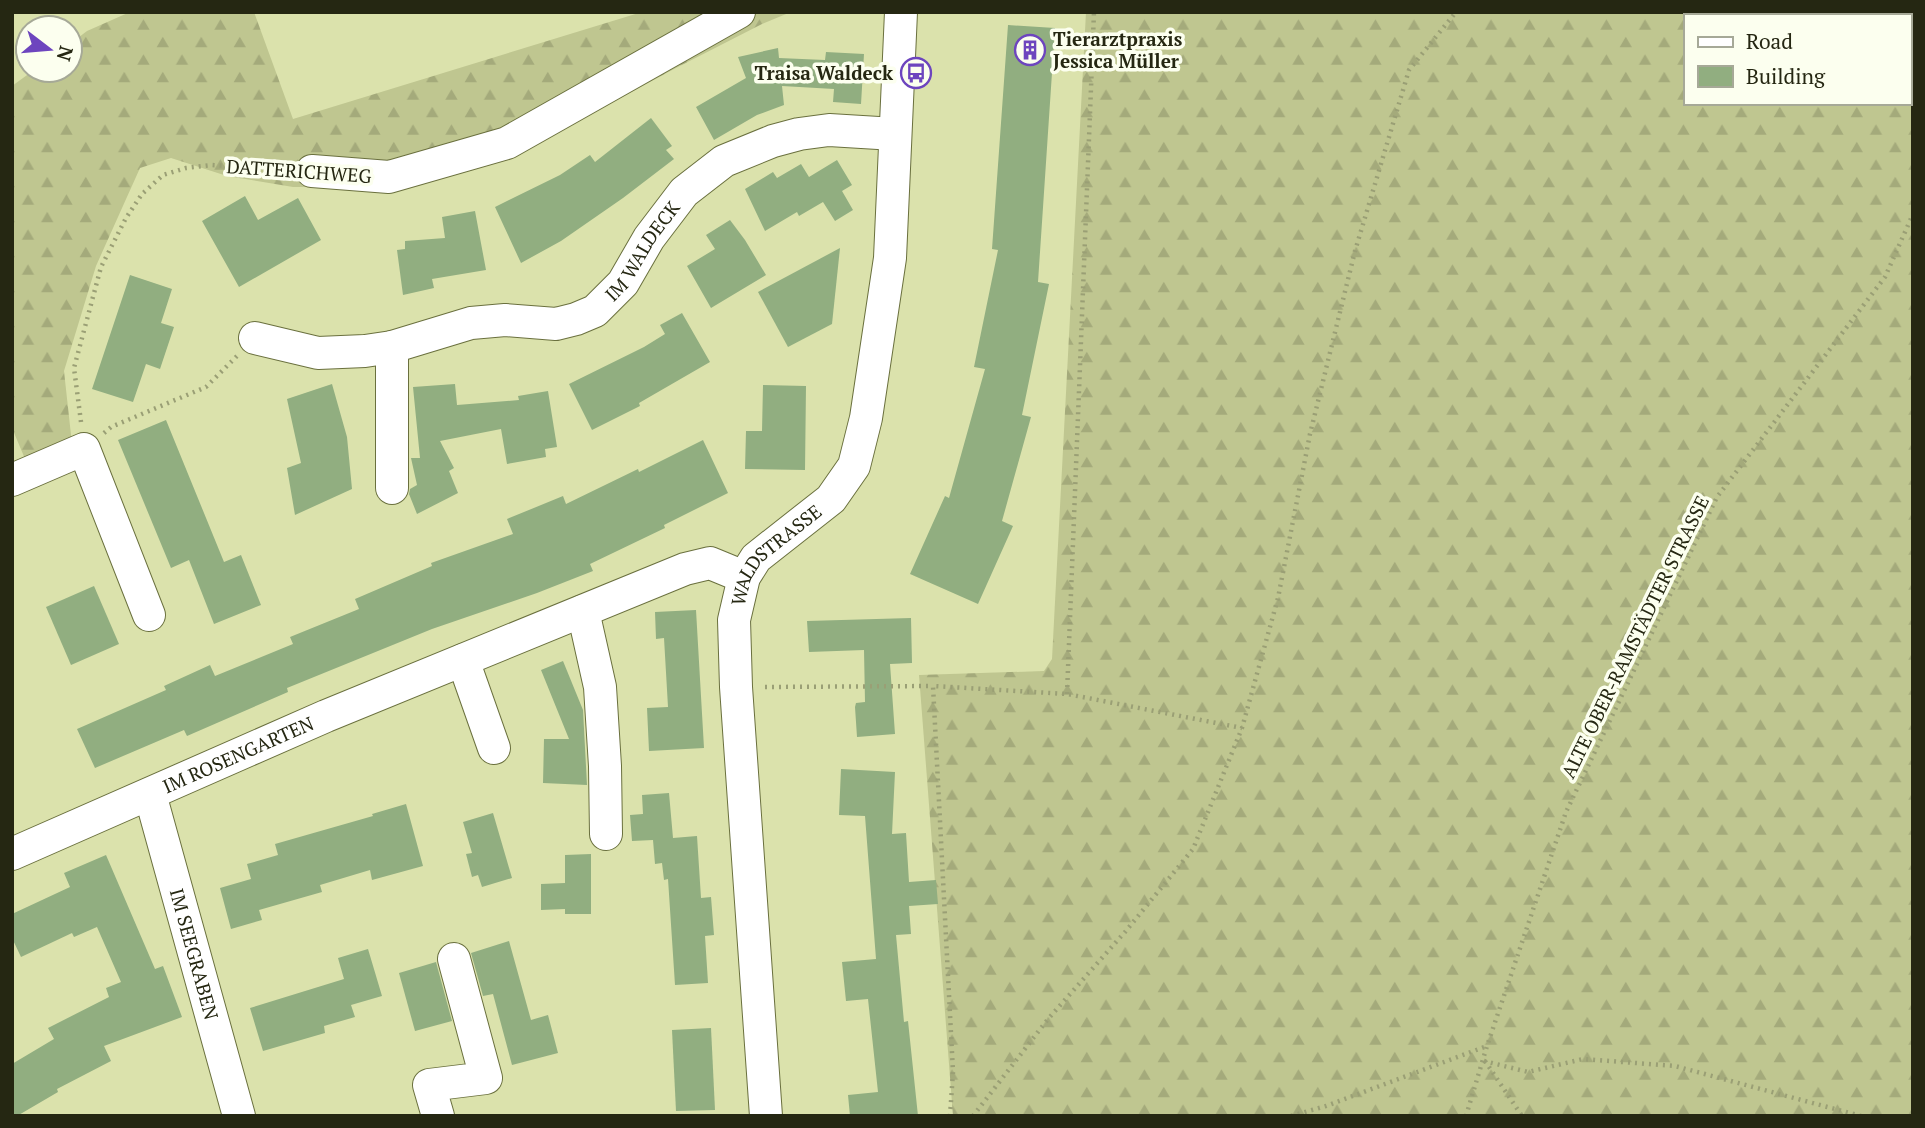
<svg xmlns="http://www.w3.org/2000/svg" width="1925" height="1128" viewBox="0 0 1925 1128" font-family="'PT Serif',serif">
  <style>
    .forest { fill: url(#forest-firs); fill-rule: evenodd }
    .building { fill: #91ae80 }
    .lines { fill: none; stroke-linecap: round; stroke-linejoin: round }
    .minor-casing { stroke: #6a703e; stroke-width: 34 }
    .path { stroke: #9a9f75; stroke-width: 4.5; stroke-dasharray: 2 5; stroke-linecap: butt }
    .minor { stroke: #fff; stroke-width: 32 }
    .labels { text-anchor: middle; stroke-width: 7; stroke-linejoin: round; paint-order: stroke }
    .poi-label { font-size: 19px; font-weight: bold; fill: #252712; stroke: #fcffef; text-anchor: start }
    .street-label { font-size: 19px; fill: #252712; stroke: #fcffef }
  </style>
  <defs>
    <pattern id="forest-firs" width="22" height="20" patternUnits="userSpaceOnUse" patternTransform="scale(1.75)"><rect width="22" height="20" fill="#bfc690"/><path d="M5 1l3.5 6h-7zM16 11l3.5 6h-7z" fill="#a4aa7b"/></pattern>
  </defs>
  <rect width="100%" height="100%" fill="#dbe2ac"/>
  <!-- forest -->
  <g class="forest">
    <polygon points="130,12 254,12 293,119 642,12 791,12 762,24 674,69 537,143 366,187 293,187 227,176 171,158 140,168 96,266 64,371 72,444 28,466 12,428 12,86 34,70 70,70 70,44 87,31"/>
    <path d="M1086 12H1913V1116H953L919 675 1044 671 1052 659ZM1685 16H1909V103H1685Z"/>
  </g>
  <!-- building -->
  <g class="building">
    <polygon points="1008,25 1055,28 1038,282 1049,284 1022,415 1031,417 1002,521 1013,526 978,604 910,574 945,496 949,498 985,369 974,367 998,250 992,249"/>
    <polygon points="778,48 779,58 825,60 826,52 864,54 861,104 833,102 834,89 782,86 784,105 757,115 714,140 696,107 746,78 738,57"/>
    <polygon points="651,118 672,146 666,150 674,159 623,198 561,241 521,263 495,207 560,175 590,155 595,162"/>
    <polygon points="837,160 852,185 842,191 853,210 835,221 823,202 799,216 797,212 765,231 745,189 773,172 777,178 801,164 809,177"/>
    <polygon points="245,196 258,220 298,198 321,240 239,287 202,221"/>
    <polygon points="475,211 486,270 432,279 434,288 403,295 397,250 405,249 405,241 445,238 442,217"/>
    <polygon points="730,220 745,240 766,275 711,308 687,266 715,249 706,235"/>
    <polygon points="840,248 832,324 788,347 758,292"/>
    <polygon points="130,275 172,289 161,323 174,327 160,369 146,364 133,402 92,389"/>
    <polygon points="682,313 710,362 639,403 640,406 592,430 569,384 644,347 665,334 660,325"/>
    <polygon points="332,384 347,437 352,489 295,515 287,468 301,463 287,399"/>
    <polygon points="455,384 457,405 519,400 518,396 548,391 557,447 545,449 546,457 507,464 501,429 440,441 454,468 449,471 458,493 417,514 409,494 410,489 417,485 411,458 420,458 413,387"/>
    <polygon points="763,385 806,386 805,470 745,469 746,431 762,431"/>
    <polygon points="166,420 224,562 241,555 261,605 214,624 189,560 171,568 118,440"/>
    <polygon points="703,440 728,493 664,525 665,528 590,564 593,571 537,593 432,629 287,688 288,692 187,736 184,730 95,768 77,729 166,690 164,686 210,665 215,676 293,644 290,637 359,609 355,599 432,566 431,563 513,534 507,519 563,496 566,504 638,469 639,472"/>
    <polygon points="94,586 119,644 71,665 46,607"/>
    <polygon points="696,610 704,748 649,751 647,708 668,707 664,638 656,639 655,612"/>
    <polygon points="911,618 912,663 890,664 895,734 857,737 855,707 856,703 865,702 864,650 809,652 807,621"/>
    <polygon points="563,661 583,710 587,785 543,783 544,739 569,739 541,670"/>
    <polygon points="841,769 895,772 892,834 906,833 909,882 936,880 938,904 909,906 911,934 896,935 904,1022 908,1021 918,1116 850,1116 848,1095 878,1092 868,999 846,1001 842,962 876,959 865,816 839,815"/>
    <polygon points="669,793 673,838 697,836 701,898 711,897 714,935 705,936 708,983 675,985 668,879 664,880 662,863 655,864 653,840 632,841 630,815 643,814 642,795"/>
    <polygon points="406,804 423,866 372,880 370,870 320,885 322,892 259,910 262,920 231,929 220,888 251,879 247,864 278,855 275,844 373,816 372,814"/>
    <polygon points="493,813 512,878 482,887 478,875 472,877 466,854 472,853 463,822"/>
    <polygon points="591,854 591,914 565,914 565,909 541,910 541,884 565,883 565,855"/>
    <polygon points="106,855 155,969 163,966 182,1017 104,1046 111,1061 57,1089 58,1092 17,1116 12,1116 12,1064 54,1039 48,1028 109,997 106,988 121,982 97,927 74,937 72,933 21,957 12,938 12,914 70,887 64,873"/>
    <polygon points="509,941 531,1020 548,1015 558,1053 512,1065 493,994 483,996 471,953"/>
    <polygon points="368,949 382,996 351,1005 355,1017 324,1026 325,1033 263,1051 250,1008 344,979 338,958"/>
    <polygon points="436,962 452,1021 415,1031 399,973"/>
    <polygon points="711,1028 715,1110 676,1111 672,1030"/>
  </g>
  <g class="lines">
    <!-- minor casing -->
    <g class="minor-casing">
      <g id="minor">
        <polyline points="312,171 389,177 507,143 739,12"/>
        <path id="s1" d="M255 338 318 353 365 351 392 347 471 323 505 320 556 324 576 319 595 311 623 283 649 238 684 192 724 161 773 141 799 134 829 130 895 134"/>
        <polyline points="392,347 392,488"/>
        <polyline points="12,480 84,449 149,615"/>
        <polyline points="583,611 600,687 605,766 606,834"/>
        <polyline points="463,660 494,748"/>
        <path id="s2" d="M150 794 239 1116"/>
        <path id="s3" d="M12 854 326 716 685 569 710 563 744 577"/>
        <polyline points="438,1116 429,1085 486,1078 454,959"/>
        <path id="s4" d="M766 1116 736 687 734 620 744 577 756 558 831 499 854 466 866 418 890 258 901 12"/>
      </g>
    </g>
    <!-- path -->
    <g class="path">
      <polyline points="81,422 74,368 101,267 126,218 142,194 163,175 186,168 211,165 284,169"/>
      <polyline points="104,433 111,427 206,387 237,356"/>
      <polyline points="765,687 933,686"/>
      <polyline points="1067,694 1094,12"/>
      <polyline points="1484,1061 1528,1072 1583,1059 1675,1066 1861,1116"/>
      <polyline points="1485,1061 1522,1116"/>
      <polyline points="950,1116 953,1072 933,686 1067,694 1242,728"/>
      <polyline points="973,1116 1048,1019 1125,932 1193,849 1242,728 1278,598 1310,434 1355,251 1409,70 1456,12"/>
      <polyline points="1291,1116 1326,1106 1487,1046"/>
      <polyline points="1466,1116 1487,1046 1566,812 1717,497 1885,277 1913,214"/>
    </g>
    <!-- minor -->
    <use href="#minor" class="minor"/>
  </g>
  <!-- icons -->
  <defs>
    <g id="building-ring" transform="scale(1.575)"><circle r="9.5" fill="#fcffef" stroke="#6d45be" stroke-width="1.5"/><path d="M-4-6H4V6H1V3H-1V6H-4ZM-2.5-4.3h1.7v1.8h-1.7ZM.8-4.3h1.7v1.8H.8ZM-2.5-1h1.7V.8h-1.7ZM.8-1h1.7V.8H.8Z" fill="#6d45be"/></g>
    <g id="bus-ring" transform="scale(1.575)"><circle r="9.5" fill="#fcffef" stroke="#6d45be" stroke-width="1.5"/><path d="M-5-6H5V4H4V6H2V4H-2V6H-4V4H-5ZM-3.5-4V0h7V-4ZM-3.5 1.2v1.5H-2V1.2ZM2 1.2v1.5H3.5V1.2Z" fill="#6d45be"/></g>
  </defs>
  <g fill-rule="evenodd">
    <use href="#building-ring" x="1030" y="50"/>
    <use href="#bus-ring" x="916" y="73"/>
  </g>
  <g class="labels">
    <!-- poi labels -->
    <g class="poi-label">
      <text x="1053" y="46">Tierarztpraxis<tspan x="1053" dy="22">Jessica Müller</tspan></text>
      <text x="893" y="80" text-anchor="end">Traisa Waldeck</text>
    </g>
    <!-- street labels -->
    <g class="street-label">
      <text transform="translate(299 171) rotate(4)" y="7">DATTERICHWEG</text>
      <text dy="7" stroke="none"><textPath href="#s1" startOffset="425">IM WALDECK</textPath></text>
      <text dy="7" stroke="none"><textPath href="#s4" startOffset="578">WALDSTRASSE</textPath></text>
      <text transform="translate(1635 637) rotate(-64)" y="7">ALTE OBER-RAMSTÄDTER STRASSE</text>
      <text dy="7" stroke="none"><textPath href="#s3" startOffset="247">IM ROSENGARTEN</textPath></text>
      <text dy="7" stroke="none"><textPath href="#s2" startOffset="166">IM SEEGRABEN</textPath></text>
    </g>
  </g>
  <!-- border -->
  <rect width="1925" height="1128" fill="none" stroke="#252712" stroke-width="28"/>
  <!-- legend -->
  <rect x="1684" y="14" width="228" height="91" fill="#fcffef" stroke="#a6a997" stroke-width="2"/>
  <rect x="1698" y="37" width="35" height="10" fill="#ffffff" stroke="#a6a997" stroke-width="2"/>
  <text x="1746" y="49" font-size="21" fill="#252712">Road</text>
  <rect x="1698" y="66" width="35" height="21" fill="#91ae80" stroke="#a6a997" stroke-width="2"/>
  <text x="1746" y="84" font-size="21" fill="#252712">Building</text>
  <!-- north arrow -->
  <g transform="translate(49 49) rotate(106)"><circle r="33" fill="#fcffef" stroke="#a6a997" stroke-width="2"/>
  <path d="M0-5L12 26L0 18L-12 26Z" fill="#6d45be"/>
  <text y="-10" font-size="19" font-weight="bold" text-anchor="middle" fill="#252712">N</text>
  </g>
</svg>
